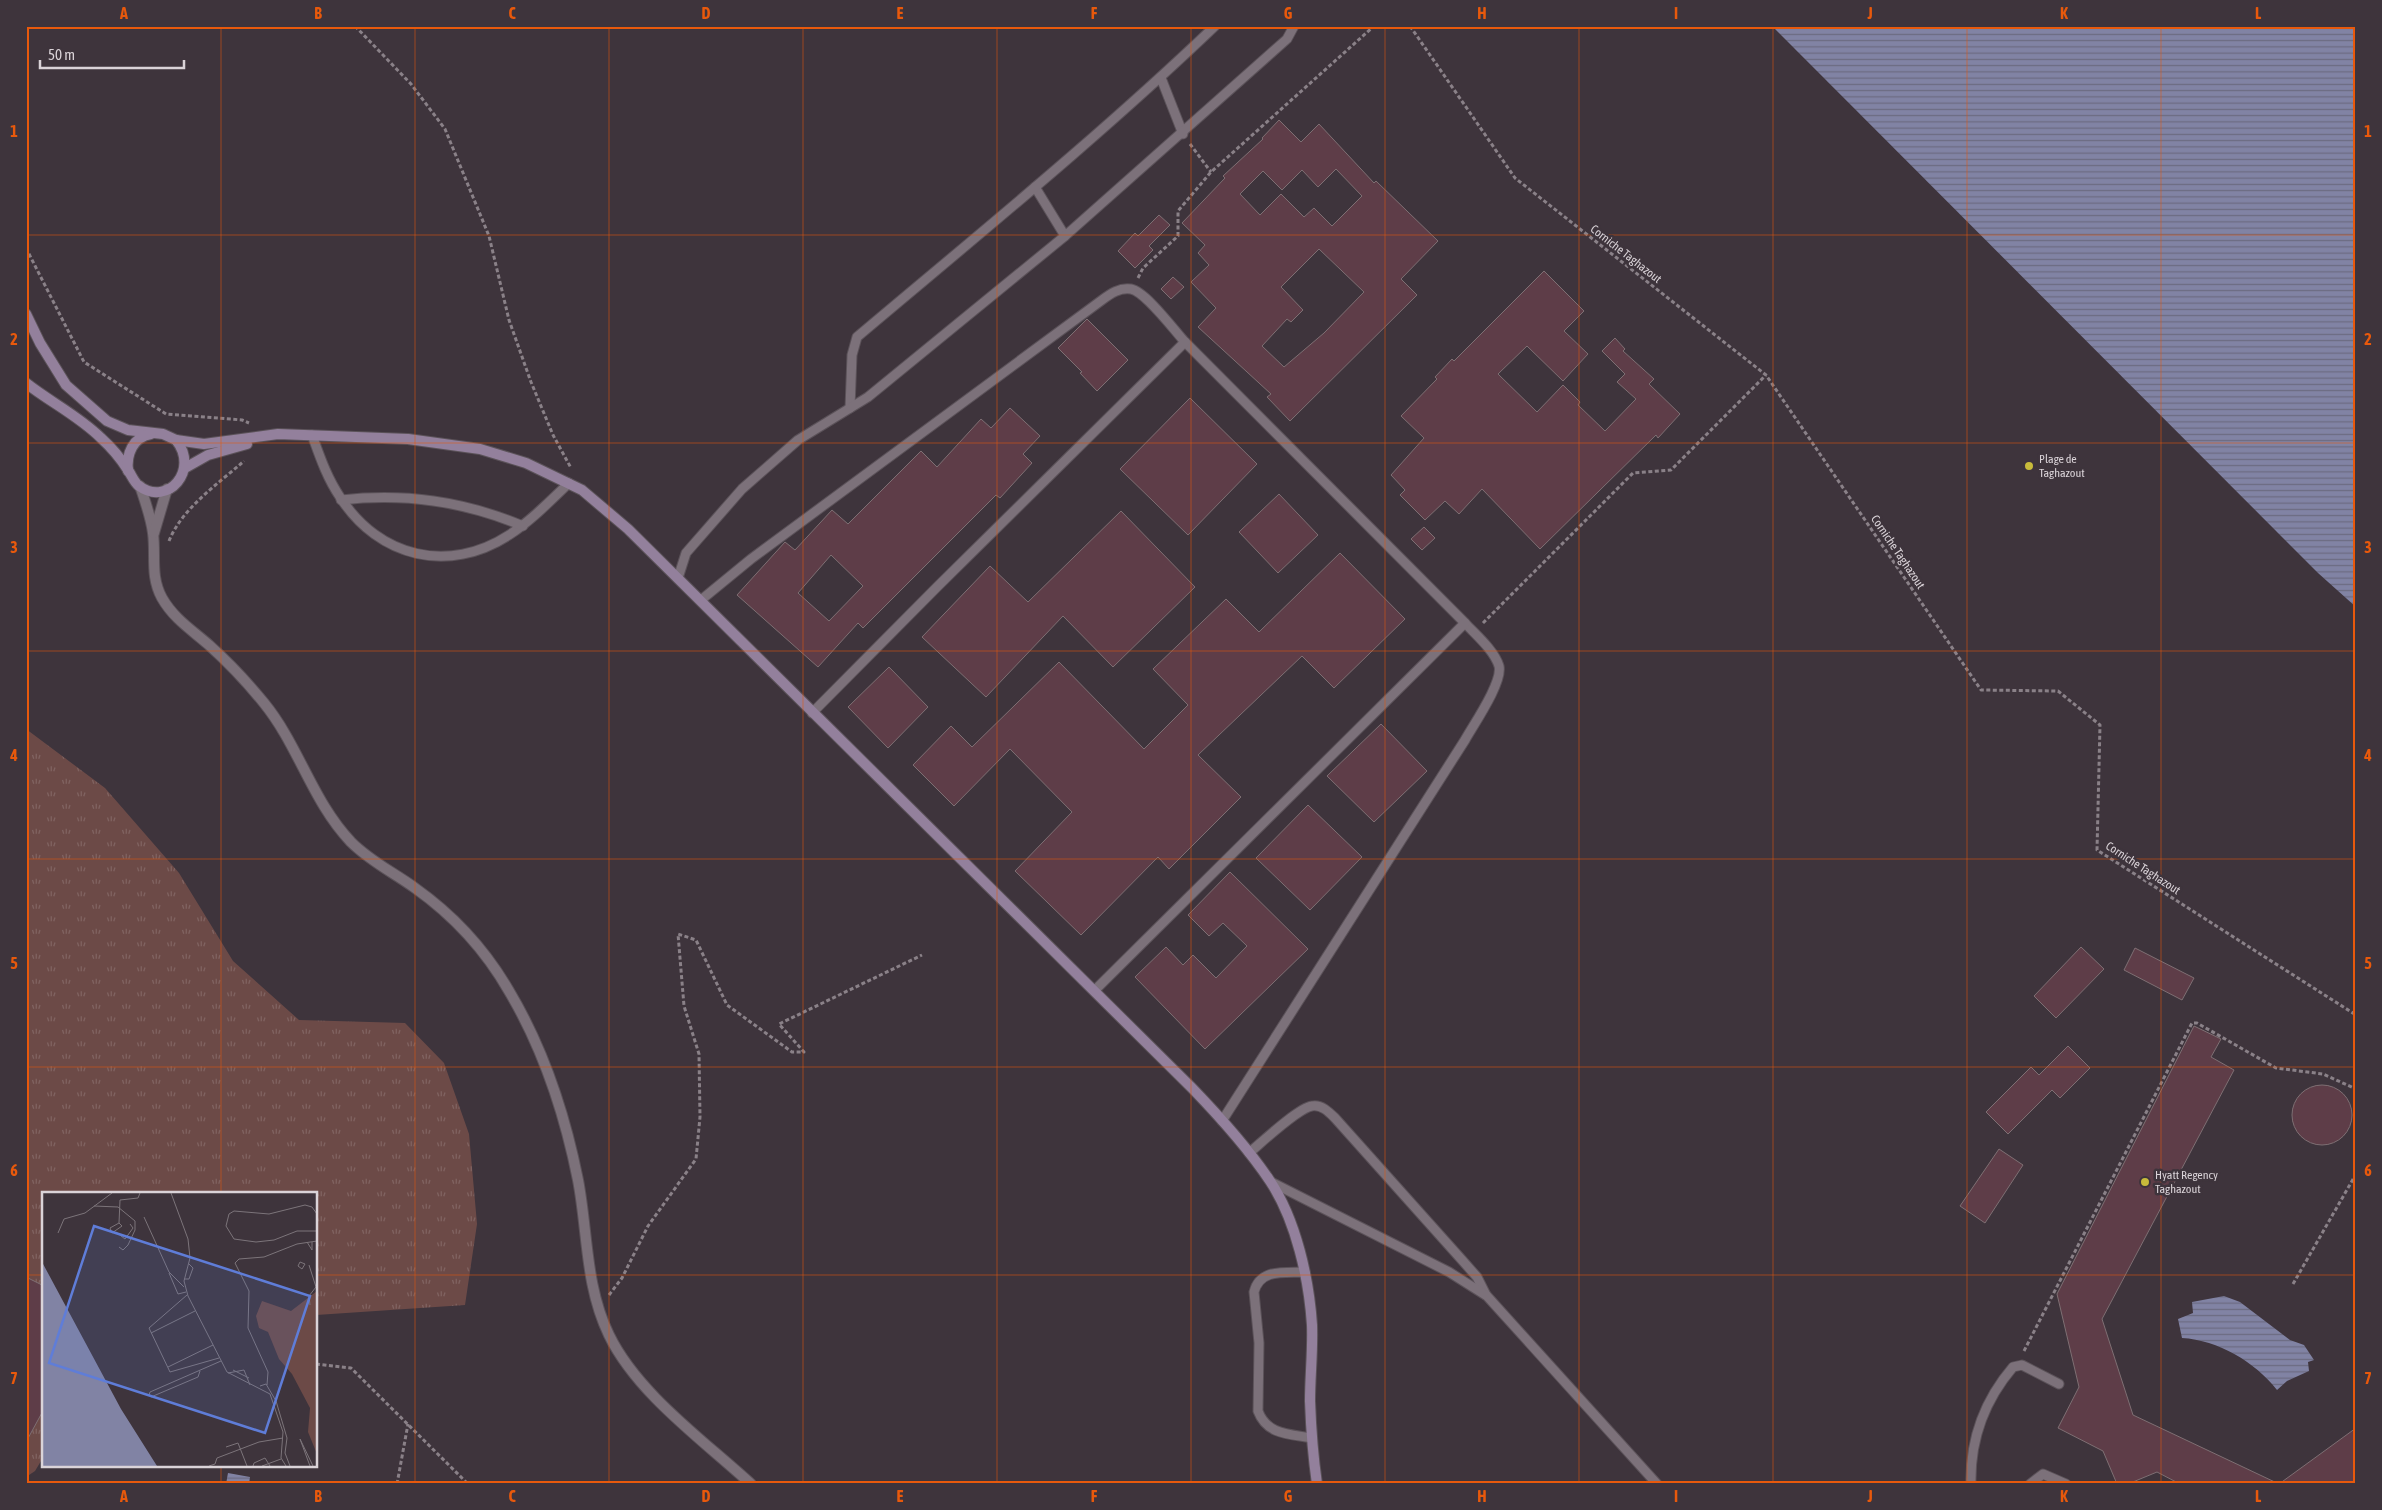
<svg xmlns="http://www.w3.org/2000/svg" width="2382" height="1510" viewBox="0 0 2382 1510" font-family="'Asap Condensed',sans-serif">
  <style>
    .grass { fill: url(#grass-tufts) }
    .water { fill: url(#water-rules) }
    .building { fill: #5e3d48; stroke: #7e6f73; fill-rule: evenodd }
    .lines { fill: none; stroke-linecap: round; stroke-linejoin: round }
    .lane-casing { stroke: #5b5259; stroke-width: 11 }
    .street-casing { stroke: #5b5259; stroke-width: 12 }
    .secondary-casing { stroke: #5b5259; stroke-width: 12 }
    .path { stroke: #8a8188; stroke-width: 3; stroke-dasharray: 4 2.5; stroke-linecap: butt }
    .lane { stroke: #7c717a; stroke-width: 9 }
    .street { stroke: #7c717a; stroke-width: 10 }
    .secondary { stroke: #93809c; stroke-width: 10 }
    .grid { fill: none; stroke: #e8590c; stroke-width: 1; stroke-opacity: 0.55 }
    .poi-dot { fill: #c8bb3b; stroke: #3e343c; stroke-width: 2 }
    .labels { text-anchor: middle; stroke-width: 5; stroke-linejoin: round; paint-order: stroke }
    .street-label { font-size: 12px; fill: #dad3d8; stroke: #3e343c }
    .poi-label { font-size: 12px; fill: #dad3d8; stroke: #3e343c; text-anchor: start }
    .inset-road { fill: none; stroke: #7c747a; stroke-width: 1 }
    .view { fill: #5f7dd8; fill-opacity: 0.15; stroke: #5f7dd8; stroke-width: 2.5 }
    .inset-edge { fill: none; stroke: #dad3d8; stroke-width: 2.5 }
    .neatline { fill: none; stroke: #e8590c; stroke-width: 2 }
    .grid-label { font-size: 16px; text-anchor: middle; font-weight: bold; fill: #e8590c }
  </style>
  <defs>
    <pattern id="grass-tufts" width="24" height="20" patternUnits="userSpaceOnUse" patternTransform="scale(1.25)"><rect width="24" height="20" fill="#6c4a47"/><path d="M3 7l-1-3M5 7V3M7 7l1-3M15 17l-1-3M17 17v-4M19 17l1-3" fill="none" stroke="#806361"/></pattern>
    <pattern id="water-rules" width="6" height="5" patternUnits="userSpaceOnUse" patternTransform="scale(1.25)"><rect width="6" height="5" fill="#8183a4"/><path d="M0 2.5h6" fill="none" stroke="#6b6b81"/></pattern>
  </defs>
  <rect width="100%" height="100%" fill="#3e343c"/>
  <!-- grass -->
  <polygon class="grass" points="26,729 105,788 179,873 233,961 299,1020 405,1023 444,1063 469,1134 477,1224 465,1305 316,1315 316,1194 44,1194 44,1456 35,1471 26,1477"/>
  <!-- water -->
  <g class="water">
    <polygon points="1772,26 2356,26 2356,607 2318,573"/>
    <path d="M2224 1296 2240 1302 2290 1340 2304 1345 2314 1360 2308 1362 2309 1371 2287 1381 2277 1390C2255 1362 2218 1340 2182 1338L2178 1319 2193 1313 2192 1302Z"/>
    <polygon points="228,1473 250,1477 249,1484 226,1484"/>
  </g>
  <!-- building -->
  <g class="building">
    <path d="M1279 120 1301 142 1319 124 1374 183 1376 181 1438 241 1401 279 1417 295 1290 421 1267 397 1271 394 1198 327 1216 308 1191 282 1209 265 1198 253 1205 245 1182 223 1225 178 1223 176 1263 139 1262 138ZM1336 169 1362 196 1332 226 1314 208 1304 217 1281 194 1260 215 1240 194 1263 171 1282 190 1302 170 1318 187ZM1319 249 1364 292 1324 333 1284 367 1262 346 1287 319 1291 322 1303 310 1281 287Z"/>
    <polygon points="1159,215 1170,225 1149,246 1153,250 1135,268 1118,251 1135,233 1138,236"/>
    <polygon points="1544,271 1584,311 1564,331 1588,354 1563,381 1527,346 1498,374 1537,412 1563,385 1580,402 1578,405 1605,431 1636,399 1617,382 1625,374 1602,351 1615,338 1625,349 1623,351 1654,379 1649,384 1680,414 1658,438 1656,435 1540,549 1482,489 1459,514 1445,501 1425,520 1400,495 1405,490 1391,475 1424,438 1401,416 1437,379 1435,377 1452,359 1454,361"/>
    <polygon points="1173,277 1184,287 1171,299 1161,289"/>
    <polygon points="1087,319 1128,360 1097,391 1080,373 1082,372 1058,348"/>
    <polygon points="1190,398 1257,464 1188,535 1120,469"/>
    <path d="M1010 408 1040 436 1023 454 1032 463 1000 498 996 495 863 628 858 623 818 667 737 595 785 542 795 550 832 510 848 524 921 451 937 467 981 419 991 428ZM831 555 863 586 829 621 798 593Z"/>
    <polygon points="1279,494 1318,535 1278,573 1239,532"/>
    <polygon points="1121,511 1195,587 1113,667 1063,616 986,697 922,637 990,566 1028,602"/>
    <polygon points="1424,527 1435,538 1422,550 1411,539"/>
    <polygon points="1340,553 1405,619 1334,688 1302,656 1198,755 1241,797 1169,869 1158,857 1081,935 1015,871 1072,812 1010,749 954,806 913,765 951,726 972,747 1059,662 1144,749 1188,705 1153,669 1226,599 1259,632"/>
    <polygon points="889,667 928,707 888,748 848,707"/>
    <polygon points="1381,724 1427,771 1374,822 1327,776"/>
    <polygon points="1308,805 1362,857 1310,910 1256,858"/>
    <polygon points="1230,872 1308,949 1205,1049 1135,977 1166,947 1183,965 1193,955 1216,978 1247,946 1223,923 1209,936 1188,915"/>
    <polygon points="2081,947 2104,969 2056,1018 2034,996"/>
    <polygon points="2135,948 2194,978 2182,1000 2124,970"/>
    <polygon points="2194,1026 2221,1039 2211,1057 2234,1070 2102,1319 2133,1415 2279,1484 2356,1428 2356,1484 2180,1484 2157,1472 2128,1484 2117,1484 2103,1451 2058,1428 2079,1387 2057,1294"/>
    <polygon points="2068,1046 2090,1068 2060,1098 2052,1090 2008,1134 1986,1112 2031,1067 2039,1075"/>
    <circle cx="2322" cy="1115" r="30"/>
    <polygon points="1999,1149 2023,1165 1985,1223 1960,1206"/>
    <polygon points="26,1277 44,1286 44,1409 26,1442"/>
  </g>
  <g class="lines">
    <!-- lane casing -->
    <g class="lane-casing">
      <g id="lane">
        <polyline points="1161,78 1183,134"/>
        <polyline points="1035,187 1065,236"/>
        <path d="M850 408 852 355 857 337C978 235 1101 135 1215 26"/>
        <path d="M312 435C320 457 327 478 340 497 379 558 449 574 509 535 531 521 550 501 569 483"/>
        <path d="M341 500C405 493 463 501 523 526"/>
        <polyline points="678,578 686,553 742,489 798,440 868,397 1065,236 1287,39 1294,26"/>
        <path d="M701 600 751 559 1102 300C1110 294 1120 287 1131 289 1146 292 1174 330 1185 342L1465 623C1476 635 1494 650 1499 666 1503 682 1474 724 1465 740L1222 1121"/>
        <polyline points="812,713 937,587 1185,342"/>
        <polyline points="1094,991 1465,623"/>
        <path d="M1249 1153C1261 1143 1298 1108 1312 1106 1321 1104 1329 1112 1335 1118L1462 1260 1477 1277 1486 1295"/>
        <polyline points="1271,1182 1449,1272 1487,1296 1657,1484"/>
        <path d="M1305 1272C1285 1273 1260 1268 1254 1292L1259 1343 1258 1411C1267 1435 1289 1434 1312 1438"/>
        <path d="M1971 1484C1970 1440 1984 1401 2013 1367L2022 1365 2059 1384"/>
        <polyline points="2030,1484 2043,1474 2066,1484"/>
      </g>
    </g>
    <!-- street casing -->
    <g class="street-casing">
      <g id="street">
        <path d="M140 486C145 501 151 517 153 533 156 556 150 576 162 598 174 619 192 630 209 645 229 663 247 682 264 703 299 746 312 801 351 842 371 862 393 872 415 888 453 915 486 951 509 991 543 1048 565 1115 578 1180 588 1232 585 1286 609 1335 637 1393 703 1440 751 1484"/>
        <polyline points="154,533 167,489"/>
      </g>
    </g>
    <!-- secondary casing -->
    <g class="secondary-casing">
      <g id="secondary">
        <path d="M26 314 40 343 66 385 107 421 128 430 163 434 176 440 204 444 278 434 408 439 480 449 526 463 582 490 628 529 1192 1088C1220 1117 1248 1148 1270 1181 1296 1220 1309 1279 1312 1325 1313 1350 1310 1376 1310 1401 1311 1429 1313 1456 1317 1484"/>
        <path d="M26 383C50 402 79 416 101 438 111 447 121 459 128 470 132 476 134 482 139 486 168 507 200 470 176 440"/>
        <polyline points="185,468 208,455 247,444"/>
        <path d="M128 471C126 454 133 437 151 434"/>
      </g>
    </g>
    <!-- path -->
    <g class="path">
      <polyline points="355,26 411,84 445,129 489,236 509,320 531,382 553,435 571,468"/>
      <polyline points="1410,26 1515,178 1766,375 1981,690 2058,691 2100,725 2097,850 2356,1015"/>
      <polyline points="1190,144 1211,172"/>
      <polyline points="26,248 84,362 166,414 242,420 249,423"/>
      <polyline points="1138,278 1143,268 1178,236 1178,211 1211,172 1374,26"/>
      <path d="M169 541C182 508 218 484 244 461"/>
      <polyline points="1483,623 1633,473 1671,470 1766,375"/>
      <polyline points="2293,1284 2356,1174"/>
      <polyline points="609,1295 622,1278 648,1226 696,1159 700,1117 699,1054 684,1006 678,934 696,940 727,1005 792,1052 804,1052 779,1024 922,955"/>
      <polyline points="2024,1351 2192,1023 2197,1023 2276,1068 2323,1074 2356,1089"/>
      <polyline points="316,1364 351,1368 468,1484"/>
      <polyline points="397,1484 408,1424"/>
    </g>
    <!-- lane -->
    <use href="#lane" class="lane"/>
    <!-- street -->
    <use href="#street" class="street"/>
    <!-- secondary -->
    <use href="#secondary" class="secondary"/>
  </g>
  <!-- grid -->
  <path class="grid" d="M221 26V1194M415 26V1484M609 26V1484M803 26V1484M997 26V1484M1191 26V1484M1385 26V1484M1579 26V1484M1773 26V1484M1967 26V1484M2161 26V1484M26 235H2356M26 443H2356M26 651H2356M26 859H2356M26 1067H2356M26 1275H44M316 1275H2356M221 1466V1484"/>
  <!-- markers -->
  <g class="poi-dot">
    <circle cx="2029" cy="466" r="5"/>
    <circle cx="2145" cy="1182" r="5"/>
  </g>
  <g class="labels">
    <!-- street labels -->
    <g class="street-label">
      <text transform="translate(1626 254) rotate(38)" y="4">Corniche Taghazout</text>
      <text transform="translate(1898 552) rotate(56)" y="4">Corniche Taghazout</text>
      <text transform="translate(2143 868) rotate(33)" y="4">Corniche Taghazout</text>
    </g>
    <!-- poi labels -->
    <g class="poi-label">
      <text x="2039" y="463">Plage de<tspan x="2039" dy="14">Taghazout</tspan></text>
      <text x="2155" y="1179">Hyatt Regency<tspan x="2155" dy="14">Taghazout</tspan></text>
    </g>
  </g>
  <!-- overview -->
  <g transform="translate(42 1192)">
    <rect width="275" height="275" fill="#3e343c"/>
    <path d="M275 99V262L266 240 268 216 250 182 237 167 226 140 217 136 214 124 220 109 249 119Z" fill="#6c4a47"/>
    <path d="M0 70 79 217 115 274H0Z" fill="#8183a4"/>
    <path class="inset-road" d="M129 1 146 47 148 66 142 89 146 104 185 180 228 202 241 240 239 266 244 274M52 14 76 15 93 29V38L86 53 81 58 77 55M275 22 270 15 263 13 227 22 192 19 187 22 184 34 192 47 214 50 232 48 255 39H275M102 25 127 80 142 95M77 31 68 36 70 41 80 34 77 31 78 8 96 6 98 1M74 40 83 47 91 36 88 32M16 41 22 27 43 21 70 1M265 50 270 58V50M258 70 263 72 260 77 256 74ZM267 73 274 95M127 81 136 102 144 100M142 87H147L151 76 147 72M145 103 107 136 128 180 177 166M268 113 267 104 274 95M109 141 153 119M126 175 171 153M191 178 207 186M158 179 156 185 109 205 107 203 108 200 179 169M186 181 202 178 208 193M225 193 226 180 206 136 207 99 193 71 197 67 222 65 255 52 275 49M218 194 224 192 234 209 245 246 243 261 248 274M184 255 196 251 205 274M167 274 173 272 175 266 217 250 241 246M211 274 212 271 223 266 228 274M220 274 239 267M268 274 258 247 271 274"/>
    <path class="view" d="M52 34 268 104 223 241 7 171Z"/>
    <rect width="275" height="275" class="inset-edge"/>
  </g>
  <!-- border -->
  <rect width="2382" height="1510" fill="none" stroke="#3e343c" stroke-width="55"/>
  <!-- scale -->
  <path d="M40 60v8h144v-8" fill="none" stroke="#dad3d8" stroke-width="2.5"/>
  <text x="48" y="60" font-size="15" fill="#dad3d8" stroke="#3e343c" stroke-width="4" paint-order="stroke">50 m</text>
  <rect x="28" y="28" width="2326" height="1454" class="neatline"/>
  <g class="grid-label">
    <text x="124" y="19">A</text>
    <text x="318" y="19">B</text>
    <text x="512" y="19">C</text>
    <text x="706" y="19">D</text>
    <text x="900" y="19">E</text>
    <text x="1094" y="19">F</text>
    <text x="1288" y="19">G</text>
    <text x="1482" y="19">H</text>
    <text x="1676" y="19">I</text>
    <text x="1870" y="19">J</text>
    <text x="2064" y="19">K</text>
    <text x="2258" y="19">L</text>
    <text x="14" y="137">1</text>
    <text x="2368" y="137">1</text>
    <text x="14" y="345">2</text>
    <text x="2368" y="345">2</text>
    <text x="14" y="553">3</text>
    <text x="2368" y="553">3</text>
    <text x="14" y="761">4</text>
    <text x="2368" y="761">4</text>
    <text x="14" y="969">5</text>
    <text x="2368" y="969">5</text>
    <text x="14" y="1176">6</text>
    <text x="2368" y="1176">6</text>
    <text x="14" y="1384">7</text>
    <text x="2368" y="1384">7</text>
    <text x="124" y="1502">A</text>
    <text x="318" y="1502">B</text>
    <text x="512" y="1502">C</text>
    <text x="706" y="1502">D</text>
    <text x="900" y="1502">E</text>
    <text x="1094" y="1502">F</text>
    <text x="1288" y="1502">G</text>
    <text x="1482" y="1502">H</text>
    <text x="1676" y="1502">I</text>
    <text x="1870" y="1502">J</text>
    <text x="2064" y="1502">K</text>
    <text x="2258" y="1502">L</text>
  </g>
</svg>
